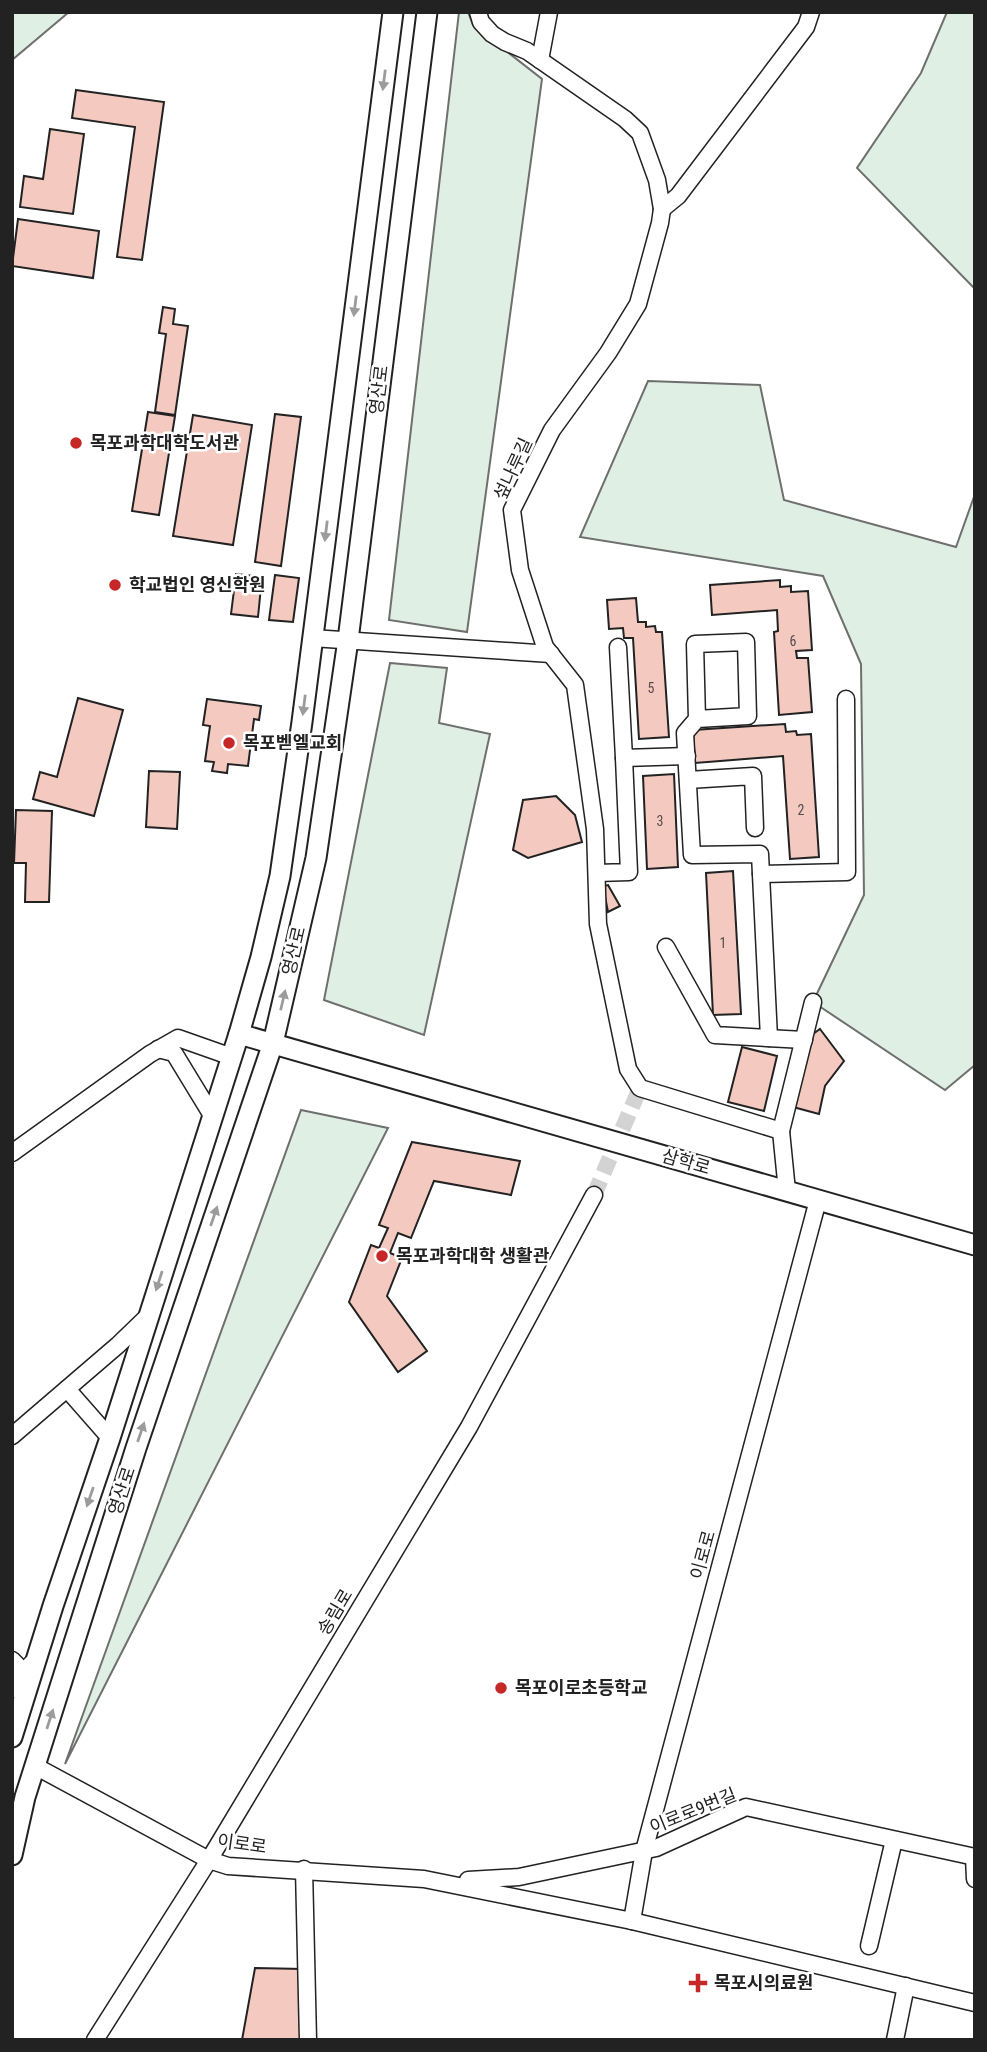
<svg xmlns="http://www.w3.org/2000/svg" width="987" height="2052" viewBox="0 0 987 2052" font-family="'Roboto Condensed','Noto Sans KR',sans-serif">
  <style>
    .green { fill: #e0efe3; stroke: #6f6f6f; stroke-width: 2 }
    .building { fill: #f3c9c0; stroke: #222; stroke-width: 2 }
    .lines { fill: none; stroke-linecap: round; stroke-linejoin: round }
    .minor-tunnel { stroke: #d3d3d3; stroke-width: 16; stroke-dasharray: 16 8; stroke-linecap: butt }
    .minor-casing { stroke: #222; stroke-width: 19 }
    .tertiary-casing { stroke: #222; stroke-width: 23 }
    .minor { stroke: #fff; stroke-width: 16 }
    .tertiary { stroke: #fff; stroke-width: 19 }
    .oneway { fill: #9c9c9c }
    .poi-dot { fill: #c62828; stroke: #fff; stroke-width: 2.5 }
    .labels { text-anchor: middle; stroke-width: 5; stroke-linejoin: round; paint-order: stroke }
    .number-label { font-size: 14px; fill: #564c4a }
    .street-label { font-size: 18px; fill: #222; stroke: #fff }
    .poi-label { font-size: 18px; font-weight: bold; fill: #222; stroke: #fff; text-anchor: start }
  </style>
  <rect width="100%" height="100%" fill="#fff"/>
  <!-- green -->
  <g class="green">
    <polygon points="12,12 69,12 12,60"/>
    <polygon points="459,12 468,12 473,25 542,79 467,632 389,620"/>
    <polygon points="947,12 975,12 975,289 857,168 921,73"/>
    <polygon points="648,381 760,385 784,500 956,547 975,494 975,1065 945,1090 813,1002 864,895 861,664 823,576 580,537"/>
    <polygon points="390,663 447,668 439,723 490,734 424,1035 324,1000"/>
    <polygon points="301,1110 388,1128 65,1764"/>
  </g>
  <!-- building -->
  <g class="building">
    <polygon points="76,90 164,102 142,260 117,257 135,127 72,118"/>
    <polygon points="50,129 84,134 73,214 20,207 24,176 43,179"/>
    <polygon points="18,219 99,231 93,278 12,266"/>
    <polygon points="163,307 175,309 173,324 188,326 175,415 155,412 166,334 159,333"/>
    <polygon points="148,412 175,416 159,515 132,511"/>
    <polygon points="275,414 301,417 281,566 255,562"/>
    <polygon points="193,415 252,425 233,545 173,536"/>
    <polygon points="236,574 262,577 258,617 231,614"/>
    <polygon points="275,575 299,578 293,622 269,620"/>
    <polygon points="780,580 780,587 791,586 791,592 808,591 812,650 796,651 797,658 808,658 812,712 779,715 774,632 778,631 777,610 712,615 710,585"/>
    <polygon points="636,598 638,622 646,622 646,627 655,626 656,632 662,632 669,737 639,739 633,638 624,638 623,628 609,629 607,600"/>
    <polygon points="78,698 123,710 94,816 33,799 40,772 57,777"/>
    <polygon points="207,699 261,706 259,720 254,719 248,766 228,764 227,773 212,771 214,762 205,761 210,726 203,725"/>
    <polygon points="785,724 786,732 796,731 797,735 811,734 819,857 790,859 783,756 695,763 693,730"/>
    <polygon points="149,771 180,772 177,829 146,827"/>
    <polygon points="674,774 678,867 647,869 643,776"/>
    <polygon points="556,796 575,815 582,842 528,858 513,850 523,800"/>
    <polygon points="16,810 52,811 49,902 25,902 26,863 14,863"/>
    <polygon points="733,871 741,1014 713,1015 706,873"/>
    <polygon points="608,885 620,906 608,912 603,886"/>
    <polygon points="820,1029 844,1061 825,1086 819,1114 793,1107 813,1034"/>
    <polygon points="742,1047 777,1056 764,1111 728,1102"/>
    <polygon points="412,1142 520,1161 511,1195 434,1181 411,1238 398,1233 390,1253 402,1258 387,1296 427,1351 398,1372 349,1302 371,1245 379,1248 388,1228 379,1225"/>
    <polygon points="255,1968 303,1969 301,2040 242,2040"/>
  </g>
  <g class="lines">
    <!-- minor-tunnel -->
    <polyline class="minor-tunnel" points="594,1195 640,1088"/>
    <!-- minor casing -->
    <g class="minor-casing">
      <g id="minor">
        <polyline points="478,12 481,22 492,34 505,42 527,51 625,119 640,133 657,180 662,209 660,223 638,304 608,353 552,430 512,510 520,570 545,647 575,685 595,829 598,924 628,1069 640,1088 781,1131 787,1191"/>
        <polyline points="540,60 549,12"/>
        <polyline points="662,209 678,196 806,27 811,12"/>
        <polyline points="312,638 551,654"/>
        <polyline points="618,647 624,758 687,756"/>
        <polyline points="697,719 748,716 746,642 695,644 697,719 685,733 692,855 760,854 769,1038"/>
        <polyline points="688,780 753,776 755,828"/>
        <polyline points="597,873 629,872 624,758"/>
        <polyline points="761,874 847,872 846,699"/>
        <polyline points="666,947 715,1035 804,1040"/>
        <polyline points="158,1049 174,1053 213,1117"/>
        <polyline points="781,1131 813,1002"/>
        <polyline points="12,1153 150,1054 178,1038 232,1057"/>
        <polyline points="67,1389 110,1438"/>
        <polyline points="12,1436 118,1345 148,1316"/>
        <polyline points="12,1660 25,1673"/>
        <polyline points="12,1690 31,1664"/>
        <polyline points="35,1766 209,1860 228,1866 424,1879 632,1921 644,1851 818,1200"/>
        <polyline points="974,1857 975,1879"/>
        <polyline points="304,1869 308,2040"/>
        <polyline points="468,1880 519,1877 656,1848 746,1807 975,1857"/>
        <polyline points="632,1921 975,2003"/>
        <polyline points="869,1946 894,1840"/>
        <polyline points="95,2040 209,1860 469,1427 594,1195"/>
        <polyline points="895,2040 906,1986"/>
      </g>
    </g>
    <!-- tertiary casing -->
    <g class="tertiary-casing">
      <g id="tertiary">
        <polyline points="239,1034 975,1245"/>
        <polyline points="12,1737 53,1606 110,1438 239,1034 261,957 280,876 302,722 393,12"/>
        <polyline points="12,1855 25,1797 136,1448 273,1043 316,858 348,640 427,12"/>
      </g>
    </g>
    <!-- minor -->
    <use href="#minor" class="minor"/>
    <!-- tertiary -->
    <use href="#tertiary" class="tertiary"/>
  </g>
  <!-- one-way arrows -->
  <defs><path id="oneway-solid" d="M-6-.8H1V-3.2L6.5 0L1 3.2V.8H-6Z" transform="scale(1.75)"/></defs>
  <g class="oneway">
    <use href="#oneway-solid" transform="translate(384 80) rotate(97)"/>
    <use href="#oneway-solid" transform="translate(355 306) rotate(97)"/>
    <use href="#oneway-solid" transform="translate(326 531) rotate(97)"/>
    <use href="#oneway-solid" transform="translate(304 705) rotate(97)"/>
    <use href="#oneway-solid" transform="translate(283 1000) rotate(-77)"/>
    <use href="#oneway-solid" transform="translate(214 1216) rotate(-71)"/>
    <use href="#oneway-solid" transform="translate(159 1281) rotate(108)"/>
    <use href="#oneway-solid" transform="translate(141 1432) rotate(-71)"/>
    <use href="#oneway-solid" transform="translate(90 1497) rotate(109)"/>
    <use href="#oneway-solid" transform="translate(50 1719) rotate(-72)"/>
  </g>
  <!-- markers -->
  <g class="poi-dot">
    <circle cx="76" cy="443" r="7"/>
    <circle cx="115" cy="585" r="7"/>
    <circle cx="229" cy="743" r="7"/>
    <circle cx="382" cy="1256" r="7"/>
    <circle cx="501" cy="1688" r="7"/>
    <path d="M694.5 1972.5h7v7h7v7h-7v7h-7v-7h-7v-7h7z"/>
  </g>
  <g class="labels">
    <!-- number labels -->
    <g class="number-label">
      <text x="793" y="646">6</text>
      <text x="651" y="693">5</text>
      <text x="801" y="815">2</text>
      <text x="660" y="826">3</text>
      <text x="723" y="948">1</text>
    </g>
    <!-- street labels -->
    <g class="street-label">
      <text transform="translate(379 390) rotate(-83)" y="6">영산로</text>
      <text transform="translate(513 469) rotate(-65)" y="6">섶나루길</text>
      <text transform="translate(294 951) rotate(-77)" y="6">영산로</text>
      <text transform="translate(686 1162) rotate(16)" y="6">삼학로</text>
      <text transform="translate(122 1491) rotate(-72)" y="6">영산로</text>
      <text transform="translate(703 1555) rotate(-75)" y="6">이로로</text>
      <text transform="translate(335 1612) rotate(-59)" y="6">송림로</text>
      <text transform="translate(693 1811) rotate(-22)" y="6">이로로9번길</text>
      <text transform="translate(242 1844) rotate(8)" y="6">이로로</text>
    </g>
    <!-- poi labels -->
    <g class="poi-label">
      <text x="90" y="449">목포과학대학도서관</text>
      <text x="129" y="591">학교법인 영신학원</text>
      <text x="243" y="749">목포벧엘교회</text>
      <text x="396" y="1262">목포과학대학 생활관</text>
      <text x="515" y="1694">목포이로초등학교</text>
      <text x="714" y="1989">목포시의료원</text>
    </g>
  </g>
  <!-- border -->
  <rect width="987" height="2052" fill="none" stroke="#222222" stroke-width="28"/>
</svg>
